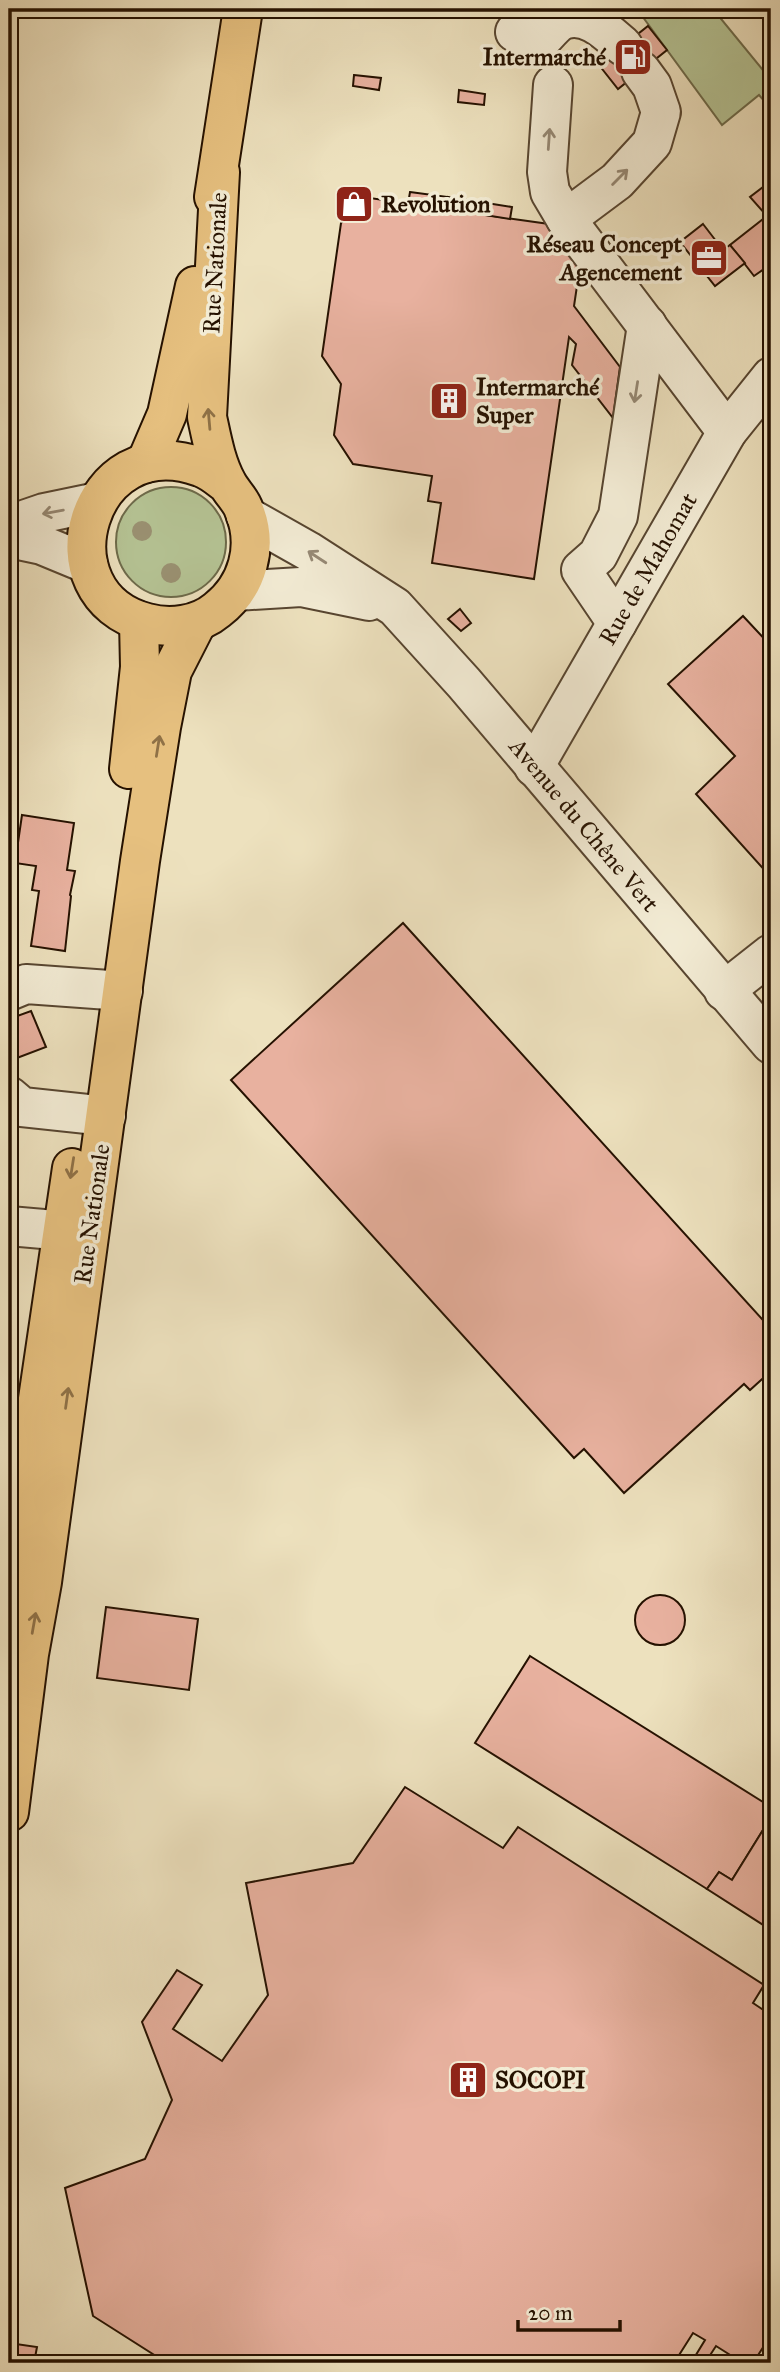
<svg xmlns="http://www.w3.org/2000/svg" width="780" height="2372" viewBox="0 0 780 2372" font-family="'IM FELL Great Primer',serif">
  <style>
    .green { fill: #b5c394; stroke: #6d6a4a; stroke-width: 2 }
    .building { fill: #e8b19f; stroke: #251100; stroke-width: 2 }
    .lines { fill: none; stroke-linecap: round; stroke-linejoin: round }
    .minor-casing { stroke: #574530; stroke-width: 42 }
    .major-casing { stroke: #251100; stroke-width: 42 }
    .minor { stroke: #f3ecd5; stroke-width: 38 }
    .major { stroke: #e6c07f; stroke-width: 38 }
    .tree { fill: #9a9172 }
    .oneway { stroke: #968975 }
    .oneway2 { stroke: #8f7146 }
    .labels { text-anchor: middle; stroke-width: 7; stroke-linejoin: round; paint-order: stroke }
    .poi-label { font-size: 24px; font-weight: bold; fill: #251100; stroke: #f3ecd5; text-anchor: start }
    .street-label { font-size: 24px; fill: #251100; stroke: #f3ecd5 }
  </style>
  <rect width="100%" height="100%" fill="#ede1be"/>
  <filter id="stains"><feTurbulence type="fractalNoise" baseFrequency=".00286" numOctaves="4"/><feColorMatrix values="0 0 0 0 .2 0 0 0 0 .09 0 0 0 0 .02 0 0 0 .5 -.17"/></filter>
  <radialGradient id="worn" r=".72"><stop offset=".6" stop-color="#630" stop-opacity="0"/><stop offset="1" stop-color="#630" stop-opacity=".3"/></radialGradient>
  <!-- green -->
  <g class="green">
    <polygon points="637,9 713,9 771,80 771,109 759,95 722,125"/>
    <circle cx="171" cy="542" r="55"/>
  </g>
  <!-- building -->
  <g class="building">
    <polygon points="648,26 667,50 618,89 599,65"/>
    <polygon points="354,75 381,78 379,90 353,86"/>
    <polygon points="459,90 485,94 484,105 458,102"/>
    <polygon points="771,181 771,264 754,276 730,245 767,216 750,197"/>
    <polygon points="410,192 448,197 446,209 408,204"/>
    <polygon points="448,197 474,201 472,213 549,224 580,266 574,306 620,367 613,418 572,365 576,344 569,337 534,579 432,563 441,503 428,501 432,476 353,464 334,435 341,384 322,356 341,223 370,198 446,209"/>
    <polygon points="474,201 512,207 510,219 472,213"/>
    <polygon points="703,224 723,250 730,245 745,263 715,286 680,242"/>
    <polygon points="460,609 471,623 461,631 448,619"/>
    <polygon points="743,616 771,646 771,873 769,875 696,794 735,756 668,684"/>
    <polygon points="22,815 74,823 67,870 75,871 70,895 71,896 65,951 31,946 39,891 32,890 36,866 15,863"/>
    <polygon points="403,923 771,1329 771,1371 750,1390 744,1384 624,1493 584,1449 574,1458 231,1080"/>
    <polygon points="31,1011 46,1047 9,1061 9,1019"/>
    <circle cx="660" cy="1620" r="25"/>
    <polygon points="106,1607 198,1619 189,1690 97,1678"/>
    <polygon points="530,1656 771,1807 771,1817 732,1880 719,1872 707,1889 475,1743"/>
    <polygon points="405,1787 503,1848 518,1827 764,1985 753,2003 771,2015 771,2335 753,2363 743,2363 716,2346 705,2363 691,2363 705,2340 693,2333 674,2363 167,2363 93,2316 65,2188 145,2159 172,2100 142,2022 177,1970 202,1985 173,2029 222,2061 268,1995 246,1883 353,1863"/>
    <polygon points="771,1817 771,1930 707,1889 719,1872 732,1880"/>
    <polygon points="9,2343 37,2347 34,2363 9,2363"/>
  </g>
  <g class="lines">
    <!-- minor casing -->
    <g class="minor-casing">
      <g id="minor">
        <path d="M515 32 542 39C548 33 556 23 563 20 586 11 607 32 623 46"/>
        <polyline points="553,85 547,172 550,192 566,219 727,432"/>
        <polyline points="566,219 617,181 652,143 661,112 652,86 641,71"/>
        <polyline points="246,516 308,551 395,607 464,683 771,1044"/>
        <polyline points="9,525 44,513 97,502"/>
        <polyline points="9,538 42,545 88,564"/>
        <polyline points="236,591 301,587 369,601"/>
        <polyline points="617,623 581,570 598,555 618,516 647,325"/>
        <polyline points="534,767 727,432 771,377"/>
        <polyline points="9,991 26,984 123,991"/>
        <polyline points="724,991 771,954"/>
        <polyline points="9,1096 22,1107 106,1116"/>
        <polyline points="9,1226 89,1233"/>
      </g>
    </g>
    <!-- major casing -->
    <g class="major-casing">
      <g id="major">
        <path d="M220 172 207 417C212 440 216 463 227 483 232 493 241 500 244 510 259 546 248 586 217 610 198 626 170 629 147 623 39 595 87 426 200 467 210 470 219 478 227 484"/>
        <polyline points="214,197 243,9"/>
        <polyline points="146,463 167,414 195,286"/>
        <polyline points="129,769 140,667 139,621"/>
        <polyline points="9,1596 72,1168"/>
        <polyline points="9,1812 29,1654 42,1582 140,861 161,727 172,671 197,622"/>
      </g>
    </g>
    <!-- minor -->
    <use href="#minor" class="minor"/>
    <!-- major -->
    <use href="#major" class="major"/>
  </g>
  <!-- trees -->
  <g class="tree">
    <circle cx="142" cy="531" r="10"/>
    <circle cx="171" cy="573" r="10"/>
  </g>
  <!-- one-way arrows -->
  <defs><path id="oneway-shaft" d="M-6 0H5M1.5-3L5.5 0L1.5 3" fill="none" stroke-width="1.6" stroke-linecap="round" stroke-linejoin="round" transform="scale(1.75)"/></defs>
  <g class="oneway">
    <use href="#oneway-shaft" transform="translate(549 139) rotate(-86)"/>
    <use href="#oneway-shaft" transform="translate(620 177) rotate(-45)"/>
    <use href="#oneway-shaft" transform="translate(636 392) rotate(99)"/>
    <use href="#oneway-shaft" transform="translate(53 512) rotate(170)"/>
    <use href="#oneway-shaft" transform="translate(317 557) rotate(-147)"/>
  </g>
  <g class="oneway2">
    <use href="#oneway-shaft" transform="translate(209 419) rotate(-95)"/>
    <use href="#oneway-shaft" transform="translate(158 746) rotate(-81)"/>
    <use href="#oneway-shaft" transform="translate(72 1168) rotate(99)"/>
    <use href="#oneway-shaft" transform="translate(67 1398) rotate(-82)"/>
    <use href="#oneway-shaft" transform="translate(34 1623) rotate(-80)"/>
  </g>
  <!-- icons -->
  <defs>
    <g id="fuel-square" transform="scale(2.0125)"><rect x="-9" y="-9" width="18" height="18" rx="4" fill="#8f2418" stroke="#f3ecd5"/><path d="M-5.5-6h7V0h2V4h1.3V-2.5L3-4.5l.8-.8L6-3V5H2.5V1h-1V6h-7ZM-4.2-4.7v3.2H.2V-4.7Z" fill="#fff"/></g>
    <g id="shop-square" transform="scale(2.0125)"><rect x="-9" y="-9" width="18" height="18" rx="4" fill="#8f2418" stroke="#f3ecd5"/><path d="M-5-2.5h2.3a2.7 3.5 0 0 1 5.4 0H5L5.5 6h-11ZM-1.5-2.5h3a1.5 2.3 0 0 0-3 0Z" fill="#fff"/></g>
    <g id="office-square" transform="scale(2.0125)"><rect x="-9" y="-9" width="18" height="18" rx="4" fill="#8f2418" stroke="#f3ecd5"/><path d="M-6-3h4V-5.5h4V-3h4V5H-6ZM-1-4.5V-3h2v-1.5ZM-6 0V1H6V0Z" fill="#fff"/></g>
    <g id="building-square" transform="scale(2.0125)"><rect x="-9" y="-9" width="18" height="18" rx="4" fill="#8f2418" stroke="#f3ecd5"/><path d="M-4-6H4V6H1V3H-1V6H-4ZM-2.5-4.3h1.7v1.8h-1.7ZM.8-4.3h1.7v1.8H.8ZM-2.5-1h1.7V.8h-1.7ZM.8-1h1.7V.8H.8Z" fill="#fff"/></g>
  </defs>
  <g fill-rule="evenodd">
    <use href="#fuel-square" x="633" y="57"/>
    <use href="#shop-square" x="354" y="204"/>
    <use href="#office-square" x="709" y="258"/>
    <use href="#building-square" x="449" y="401"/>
    <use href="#building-square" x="468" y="2080"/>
  </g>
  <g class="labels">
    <!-- poi labels -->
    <g class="poi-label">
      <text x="606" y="65" text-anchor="end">Intermarché</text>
      <text x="381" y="212">Revolution</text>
      <text x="682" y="252" text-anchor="end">Réseau Concept<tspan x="682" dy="28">Agencement</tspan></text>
      <text x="476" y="395">Intermarché<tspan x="476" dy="28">Super</tspan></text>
      <text x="495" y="2088">SOCOPI</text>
    </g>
    <!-- street labels -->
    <g class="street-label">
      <text transform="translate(215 263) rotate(-87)" y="8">Rue Nationale</text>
      <text transform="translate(648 569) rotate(-60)" y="8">Rue de Mahomat</text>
      <text transform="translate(584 825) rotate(50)" y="8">Avenue du Chêne Vert</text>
      <text transform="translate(92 1214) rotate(-82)" y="8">Rue Nationale</text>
    </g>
  </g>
  <!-- margin -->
  <rect width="780" height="2372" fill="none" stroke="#ede1be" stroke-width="35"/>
  <rect x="10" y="10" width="759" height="2351" fill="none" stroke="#251100" stroke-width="3.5"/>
  <rect x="18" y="18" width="745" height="2337" fill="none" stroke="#251100" stroke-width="2"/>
  <!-- scale -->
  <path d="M518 2320v10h102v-10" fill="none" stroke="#251100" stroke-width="3.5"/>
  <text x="528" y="2320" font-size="21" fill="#251100" stroke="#f3ecd5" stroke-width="5" paint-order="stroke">20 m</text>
  <rect width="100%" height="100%" filter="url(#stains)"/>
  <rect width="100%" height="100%" fill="url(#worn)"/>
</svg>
